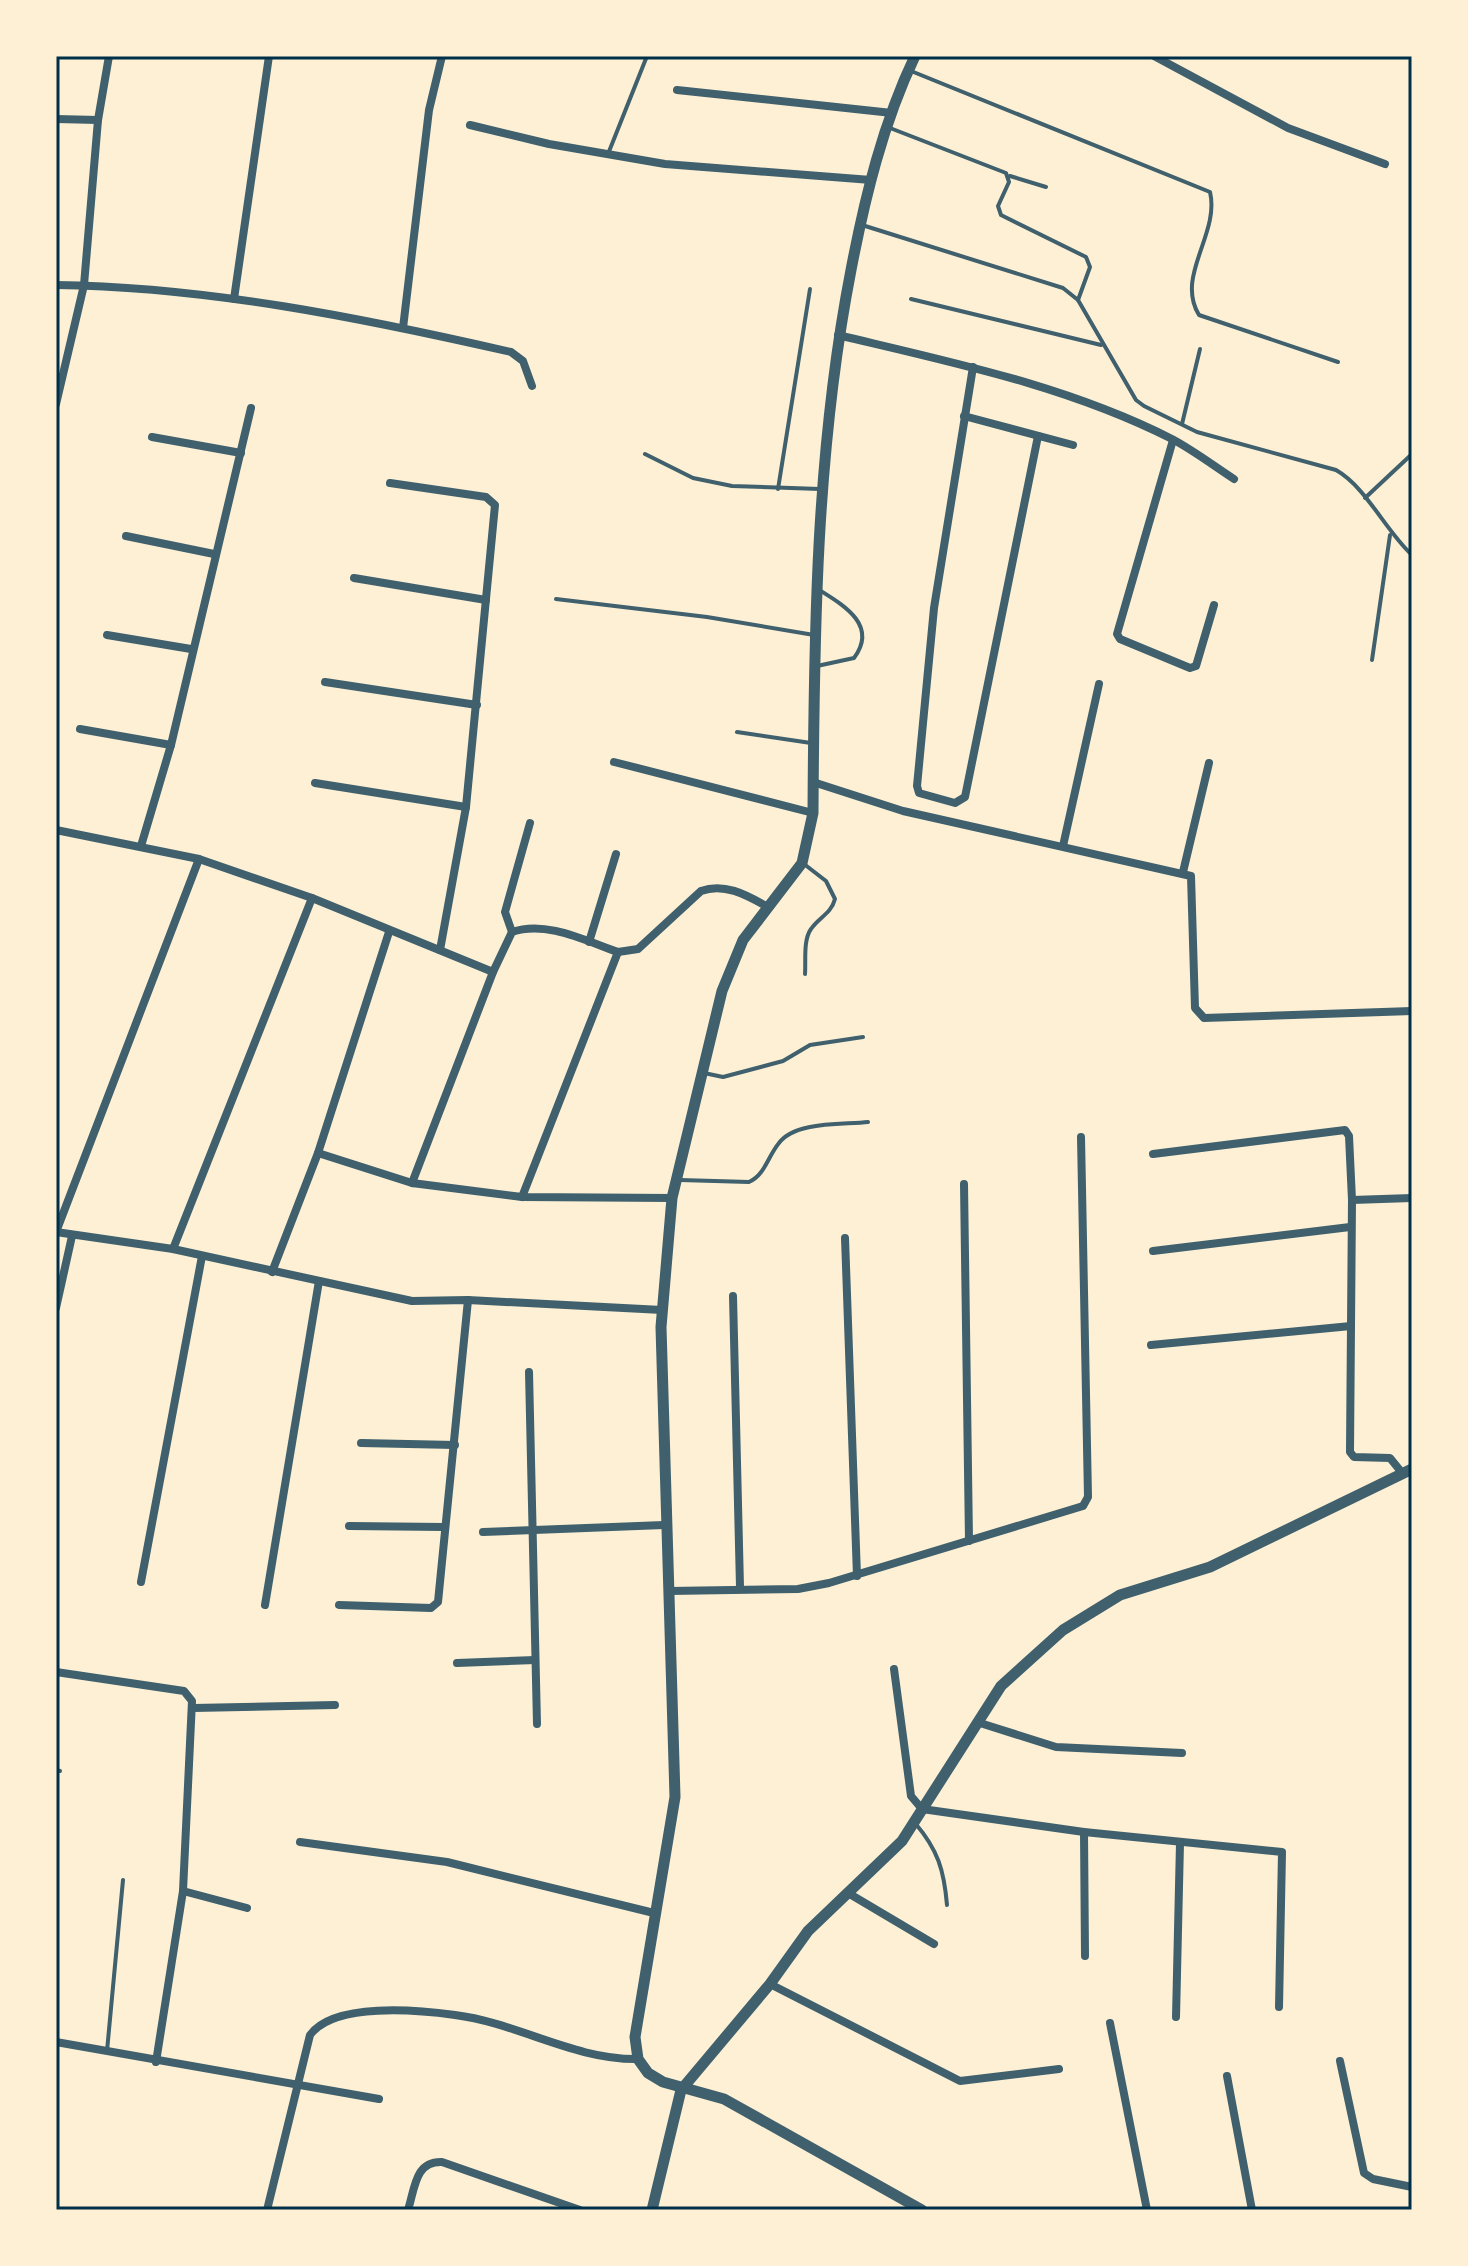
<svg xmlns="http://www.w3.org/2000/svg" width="1468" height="2266" viewBox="0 0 1468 2266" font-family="Barlow,sans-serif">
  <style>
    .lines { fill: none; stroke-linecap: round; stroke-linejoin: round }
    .service { stroke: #3f606c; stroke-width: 4 }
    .minor { stroke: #3f606c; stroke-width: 8 }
    .tertiary { stroke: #3f606c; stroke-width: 11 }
    .neatline { fill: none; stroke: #003049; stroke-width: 3 }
  </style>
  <rect width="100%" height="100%" fill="#fdf0d5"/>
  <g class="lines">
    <!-- service -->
    <g class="service">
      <path d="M911 71 1210 192C1220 234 1175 276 1199 315L1338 362"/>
      <polyline points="890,128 1006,173 1009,182 998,206 1001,215 1086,257 1090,267 1078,300"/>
      <polyline points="608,154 647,56"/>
      <polyline points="1010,176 1046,187"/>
      <path d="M862 225 1063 288 1078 300 1136 400 1144 406 1197 432 1336 470C1366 487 1385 530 1412 555"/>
      <polyline points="911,299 1101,345"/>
      <polyline points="1182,424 1200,349"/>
      <polyline points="645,454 693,478 732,486 820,489"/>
      <polyline points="778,489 810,289"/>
      <polyline points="1365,498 1412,454"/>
      <polyline points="556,599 707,617 814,635"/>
      <polyline points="1372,660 1390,535"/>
      <path d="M817 666 854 658C878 626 845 606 821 591"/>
      <polyline points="737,732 811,743"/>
      <path d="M804 864 826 881 835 899C831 914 819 917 811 929 803 940 806 961 805 974"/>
      <polyline points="704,1073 723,1077 783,1061 810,1045 863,1037"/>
      <path d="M680 1180 749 1182C765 1175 768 1156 779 1143 795 1121 843 1125 868 1122"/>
      <polyline points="56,1770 60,1771"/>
      <path d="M915 1823C938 1850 944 1870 947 1905"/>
      <polyline points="107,2051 123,1880"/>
    </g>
    <!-- minor -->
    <g class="minor">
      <polyline points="1154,56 1288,128 1385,164"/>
      <polyline points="677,90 892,113"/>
      <polyline points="56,119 98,120"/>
      <polyline points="470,125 549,144 665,164 871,180"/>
      <path d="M56 285C209 287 362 318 511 352L523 361 532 386"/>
      <polyline points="234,299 269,56"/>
      <polyline points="403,328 429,110 442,56"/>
      <path d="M838 335C951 362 1068 386 1172 439 1193 450 1214 466 1234 479"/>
      <polyline points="973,367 934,608 917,786 919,793 955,803 965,797 1038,436"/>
      <polyline points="56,404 84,285 98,120 109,56"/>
      <polyline points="964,416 1073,445"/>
      <polyline points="152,437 241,453"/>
      <polyline points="1173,440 1117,634 1120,639 1190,668 1196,666 1214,605"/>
      <polyline points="390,483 486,497 495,505 466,807 440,950"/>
      <polyline points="126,536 214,554"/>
      <polyline points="354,578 486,600"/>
      <polyline points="107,635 191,649"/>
      <polyline points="325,682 477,705"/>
      <polyline points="80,729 171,745"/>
      <polyline points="614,762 813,813"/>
      <polyline points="813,782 903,811 1191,876 1195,1008 1204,1018 1412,1011"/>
      <polyline points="315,783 466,807"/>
      <path d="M56 830 199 859 312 898 493 972 512 932C546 920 586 941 618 952L638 949 701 891C725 882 748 896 768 907"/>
      <polyline points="141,846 171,745 251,408"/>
      <polyline points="1063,846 1099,684"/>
      <polyline points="1183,872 1209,763"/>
      <polyline points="512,932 505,912 530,823"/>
      <polyline points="589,942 616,854"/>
      <polyline points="318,1153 412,1183 522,1197 672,1198"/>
      <polyline points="1153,1154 1345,1130 1349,1136 1352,1200 1350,1452 1354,1457 1390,1458 1403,1474"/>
      <polyline points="412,1183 493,972"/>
      <polyline points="964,1184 969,1541"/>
      <polyline points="522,1197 618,952"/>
      <polyline points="1352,1200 1412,1198"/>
      <polyline points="56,1232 173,1249 412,1301 468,1300 662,1310"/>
      <polyline points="56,1232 199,859"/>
      <polyline points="845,1238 857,1576"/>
      <polyline points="173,1249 312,898"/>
      <polyline points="1153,1251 1350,1227"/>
      <polyline points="272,1272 318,1153 389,932"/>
      <polyline points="733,1296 740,1587"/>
      <polyline points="56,1308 72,1236"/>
      <polyline points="1151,1345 1351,1326"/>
      <polyline points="529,1372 537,1724"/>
      <polyline points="361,1443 455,1445"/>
      <polyline points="349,1526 443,1527"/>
      <polyline points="483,1532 664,1525"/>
      <polyline points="141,1582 202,1256"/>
      <polyline points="669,1591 798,1589 829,1583 1083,1506 1088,1497 1081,1137"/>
      <polyline points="265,1605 319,1281"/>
      <polyline points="339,1605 431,1608 438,1602 468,1300"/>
      <polyline points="457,1663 535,1660"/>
      <polyline points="894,1669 911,1796 922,1809 1084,1832 1282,1852 1279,2007"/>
      <polyline points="56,1672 184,1691 192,1701 183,1891 156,2062"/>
      <polyline points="193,1708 335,1705"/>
      <polyline points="980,1723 1056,1747 1182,1753"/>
      <polyline points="1084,1832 1085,1956"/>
      <polyline points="300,1842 447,1862 654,1913"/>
      <polyline points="183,1891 247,1908"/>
      <polyline points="848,1893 934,1944"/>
      <polyline points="770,1984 960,2081 1059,2069"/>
      <polyline points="1176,2017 1180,1843"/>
      <polyline points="1110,2023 1147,2210"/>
      <polyline points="56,2042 379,2099"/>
      <polyline points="1340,2061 1364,2173 1373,2179 1412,2187"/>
      <polyline points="1227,2076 1252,2210"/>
      <path d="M267 2210 310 2035C334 2002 418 2010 455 2015 518 2023 574 2060 638 2059"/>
      <path d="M408 2210C415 2188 415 2161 442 2162L580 2210"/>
    </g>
    <!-- tertiary -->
    <g class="tertiary">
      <path d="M915 56C883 123 865 197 851 270 816 450 814 631 813 813L802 863 743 940 722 991 672 1198 661 1327 675 1797 635 2037 638 2059 648 2073 663 2082 724 2099 922 2210"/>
      <polyline points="652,2210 681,2090 770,1984 808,1931 902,1841 1001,1686 1063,1630 1120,1595 1210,1567 1412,1469"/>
    </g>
  </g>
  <!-- border -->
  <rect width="1468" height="2266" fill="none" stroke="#fdf0d5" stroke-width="116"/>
  <rect x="58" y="58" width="1352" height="2150" class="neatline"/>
</svg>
